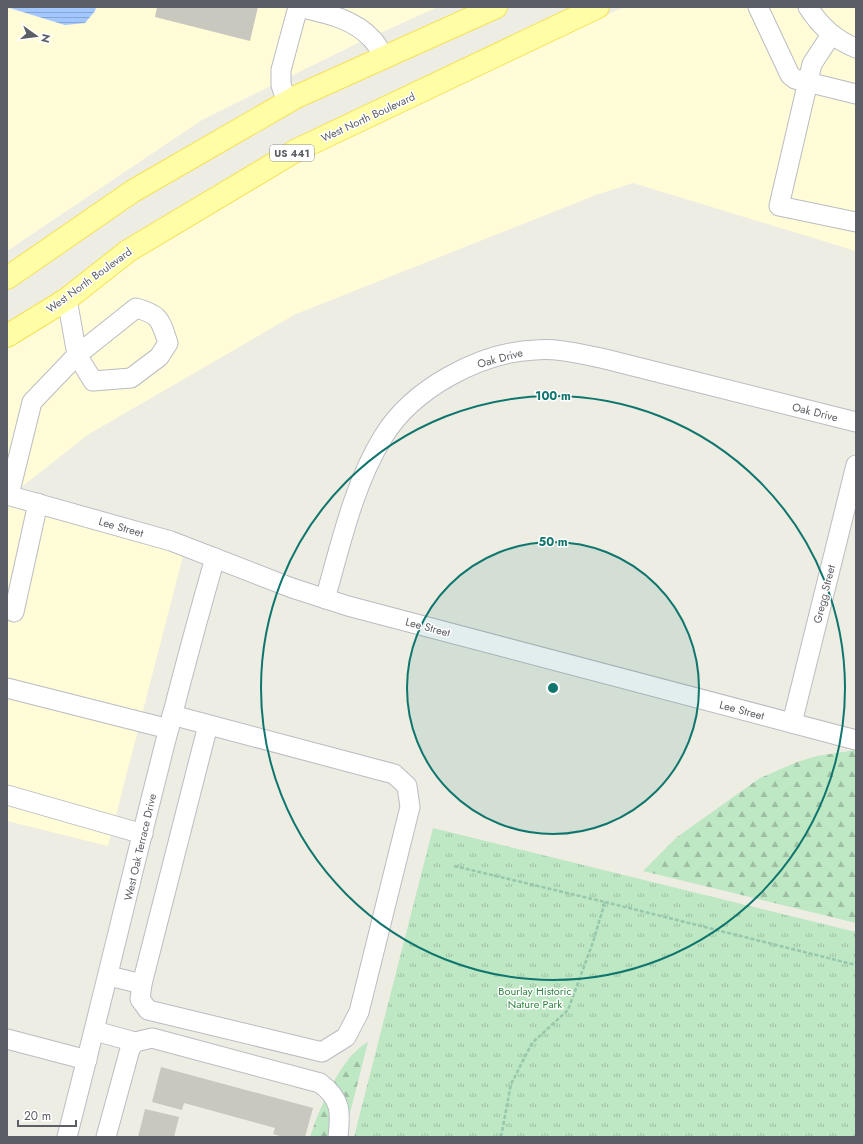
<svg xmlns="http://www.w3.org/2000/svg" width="863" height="1144" viewBox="0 0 863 1144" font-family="Jost,sans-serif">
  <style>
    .commercial { fill: #fffcd7 }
    .forest { fill: url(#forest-firs) }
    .park { fill: url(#park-tufts) }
    .water { fill: url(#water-rules) }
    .building { fill: #c9c8bf }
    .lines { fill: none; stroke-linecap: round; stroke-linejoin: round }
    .minor-casing { stroke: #babcc2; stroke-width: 21 }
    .major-casing { stroke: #f6e154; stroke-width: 24 }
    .path { stroke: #97c8ac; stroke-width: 2.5; stroke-dasharray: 4 2; stroke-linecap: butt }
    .minor { stroke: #fff; stroke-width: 19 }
    .major { stroke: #fffea7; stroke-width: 22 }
    .ring { fill: none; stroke: #0f766e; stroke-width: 2 }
    .labels { text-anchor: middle; stroke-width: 3; stroke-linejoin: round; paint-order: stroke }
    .shield { fill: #fff; stroke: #8c8e92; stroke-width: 1 }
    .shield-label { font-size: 10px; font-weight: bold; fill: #5b5e64 }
    .street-label { font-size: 11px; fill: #5b5e64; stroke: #fff }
    .park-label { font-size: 11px; fill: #318542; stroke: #fff }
    .centre { fill: #0f766e; stroke: #fff; stroke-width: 2 }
    .ring-label { font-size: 12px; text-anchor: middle; font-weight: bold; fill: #0f766e; stroke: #fff; stroke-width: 3; stroke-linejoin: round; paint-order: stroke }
  </style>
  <defs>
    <pattern id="forest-firs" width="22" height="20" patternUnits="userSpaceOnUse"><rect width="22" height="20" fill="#bee7c4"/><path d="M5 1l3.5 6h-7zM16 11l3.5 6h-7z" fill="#9dbea3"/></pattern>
    <pattern id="park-tufts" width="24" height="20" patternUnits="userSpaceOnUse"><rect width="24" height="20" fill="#bee7c4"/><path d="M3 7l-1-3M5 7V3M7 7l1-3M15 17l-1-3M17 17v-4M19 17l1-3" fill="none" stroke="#9dbea3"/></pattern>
    <pattern id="water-rules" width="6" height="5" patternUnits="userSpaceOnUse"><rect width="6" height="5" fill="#a2c8ff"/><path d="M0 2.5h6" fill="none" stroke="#87a6d2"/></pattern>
  </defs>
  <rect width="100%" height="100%" fill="#eeede3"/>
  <!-- commercial -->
  <g class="commercial">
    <polygon points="96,7 438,7 358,43 202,120 7,251 7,8 65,25 95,11"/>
    <polygon points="624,7 856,7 856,251 633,183 596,195 296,314 89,434 20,488 7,484 7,347 135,259 304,159"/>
    <polygon points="7,505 168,550 183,556 108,846 7,821"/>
  </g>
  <!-- forest -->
  <g class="forest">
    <polygon points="856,750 856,923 643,871 677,837 760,778 797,762 817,756"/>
    <path d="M368 1042 344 1137H310C319 1109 341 1056 368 1042Z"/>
  </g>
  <!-- park -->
  <polygon class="park" points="433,828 856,932 856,1137 354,1137"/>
  <!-- water -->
  <polygon class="water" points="7,7 96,7 95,11 85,23 65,25"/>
  <!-- building -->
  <g class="building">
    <polygon points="157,7 258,7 250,41 155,17"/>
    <polygon points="161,1067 313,1108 305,1137 283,1137 273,1134 275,1128 184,1103 182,1110 152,1102"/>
    <polygon points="145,1109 179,1117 174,1137 138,1137"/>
  </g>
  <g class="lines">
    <!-- minor casing -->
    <g class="minor-casing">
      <g id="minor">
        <path d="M298 7C324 13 353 18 372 39 377 44 380 51 384 57"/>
        <polyline points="758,7 790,75 795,79 856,94"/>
        <path d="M808 7C820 26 835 40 856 48"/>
        <polyline points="831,35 812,64 779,206 856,222"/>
        <polyline points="287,102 281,85 281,70 298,7"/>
        <path d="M136 308C161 315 160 320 168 343L159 357 131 378 93 381 77 355Z"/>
        <polyline points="7,495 171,541 292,588 348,606 856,740"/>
        <polyline points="9,495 32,402 77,355 67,299"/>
        <path d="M325 599C341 544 353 486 383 437 412 389 480 352 535 350 558 348 580 354 601 358L856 422"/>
        <polyline points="14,612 38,503"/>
        <polyline points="7,688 169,729"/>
        <polyline points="172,715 394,774 407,786 410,807 359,1012 346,1037 322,1052 148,1010 140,999 142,984 208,725"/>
        <polyline points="792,723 856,465"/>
        <polyline points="7,795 143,834"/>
        <polyline points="109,976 142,984"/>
        <polyline points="95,1031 135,1042"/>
        <polyline points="7,1039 87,1060"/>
        <path d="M67 1137C117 944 160 749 215 558"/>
        <path d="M106 1137 130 1049 135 1042 152 1038 320 1083C341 1099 341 1111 338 1137"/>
      </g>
    </g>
    <!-- major casing -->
    <g class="major-casing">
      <g id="major">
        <polyline points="7,278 133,191 296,97 496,7"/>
        <polyline points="7,336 67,299 128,251 297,150 598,7"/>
      </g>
    </g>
    <!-- path -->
    <g class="path">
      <polyline points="454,866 605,902 593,942 568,1010 532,1043 511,1084 501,1137"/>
      <polyline points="605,902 856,965"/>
    </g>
    <!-- minor -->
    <use href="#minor" class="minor"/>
    <!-- major -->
    <use href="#major" class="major"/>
  </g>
  <!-- distance rings -->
  <circle cx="553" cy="688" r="146" fill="#0f766e" fill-opacity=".12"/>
  <g class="ring">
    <circle cx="553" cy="688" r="146"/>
    <circle cx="553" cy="688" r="292"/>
  </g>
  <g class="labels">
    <!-- shield labels -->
    <rect class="shield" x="270" y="145" width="44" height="16" rx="3"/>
    <g class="shield-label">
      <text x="292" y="157">US 441</text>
    </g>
    <!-- street labels -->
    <g class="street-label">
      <text transform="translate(368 117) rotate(-25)" y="4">West North Boulevard</text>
      <text transform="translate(89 280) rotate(-36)" y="4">West North Boulevard</text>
      <text transform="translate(500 358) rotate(-15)" y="4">Oak Drive</text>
      <text transform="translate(815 412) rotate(14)" y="4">Oak Drive</text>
      <text transform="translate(121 527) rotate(16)" y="4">Lee Street</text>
      <text transform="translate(824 594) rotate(-76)" y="4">Gregg Street</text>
      <text transform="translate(428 627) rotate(15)" y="4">Lee Street</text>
      <text transform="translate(742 710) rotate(15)" y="4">Lee Street</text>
      <text transform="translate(140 847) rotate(-77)" y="4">West Oak Terrace Drive</text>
    </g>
    <!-- park labels -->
    <g class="park-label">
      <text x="535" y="995">Bourlay Historic<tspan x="535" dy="13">Nature Park</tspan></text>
    </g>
  </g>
  <circle cx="553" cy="688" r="6" class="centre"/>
  <g class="ring-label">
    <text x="553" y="400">100 m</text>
    <text x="553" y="546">50 m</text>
  </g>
  <!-- border -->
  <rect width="863" height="1144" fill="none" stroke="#5b5e64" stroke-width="16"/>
  <!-- north arrow -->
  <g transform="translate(36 36) rotate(104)" stroke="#ffffff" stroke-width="3" paint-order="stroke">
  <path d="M0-3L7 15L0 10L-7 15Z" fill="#5b5e64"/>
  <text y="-6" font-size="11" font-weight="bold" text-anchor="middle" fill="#5b5e64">N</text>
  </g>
  <!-- scale -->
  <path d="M18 1120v6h58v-6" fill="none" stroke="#5b5e64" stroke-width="2"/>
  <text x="24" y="1120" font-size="12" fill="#5b5e64" stroke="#ffffff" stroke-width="3" paint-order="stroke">20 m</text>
</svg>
